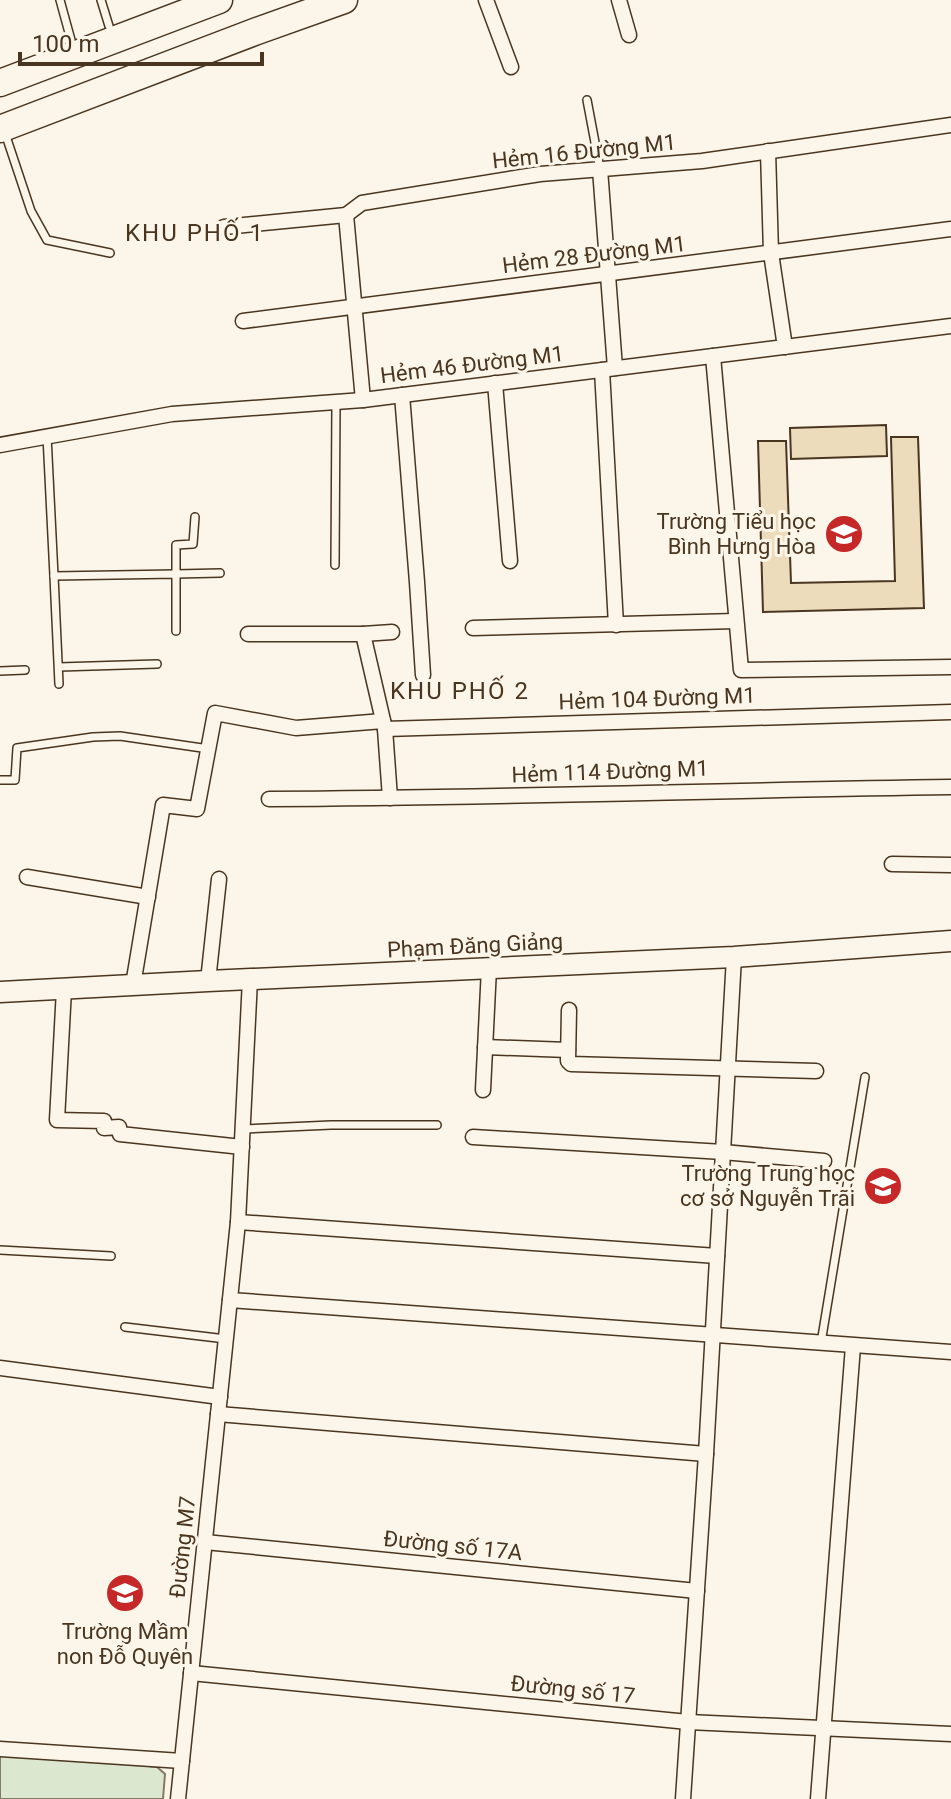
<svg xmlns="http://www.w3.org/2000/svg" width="951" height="1799" viewBox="0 0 951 1799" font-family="Roboto,sans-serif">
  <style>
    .green { fill: #dce7d0; stroke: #887966; stroke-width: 2 }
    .building { fill: #ecdcbc; stroke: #4a3520; stroke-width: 2 }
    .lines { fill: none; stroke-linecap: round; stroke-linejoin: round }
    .lane-casing { stroke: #4a3520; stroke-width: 10 }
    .street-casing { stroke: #4a3520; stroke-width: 17 }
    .secondary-casing { stroke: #4a3520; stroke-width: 23 }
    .highway-casing { stroke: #4a3520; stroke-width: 29 }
    .lane { stroke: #fbf6e9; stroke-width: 7 }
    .street { stroke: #fbf6e9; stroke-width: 14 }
    .secondary { stroke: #fbf6e9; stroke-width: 20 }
    .highway { stroke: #fbf6e9; stroke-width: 26 }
    .labels { text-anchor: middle; stroke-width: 6; stroke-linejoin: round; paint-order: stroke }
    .street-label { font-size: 22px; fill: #4a3520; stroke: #fbf6e9 }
    .poi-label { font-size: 22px; fill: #4a3520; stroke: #fbf6e9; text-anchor: end }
    .neighbourhood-label { font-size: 24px; letter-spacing: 2px; fill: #4a3520; stroke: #fbf6e9 }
  </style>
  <rect width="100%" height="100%" fill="#fbf6e9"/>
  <!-- green -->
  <polygon class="green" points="0,1749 157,1767 165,1774 163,1799 0,1799"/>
  <!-- building -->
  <g class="building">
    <polygon points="886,425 887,456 791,459 790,428"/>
    <polygon points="891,437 918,437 924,608 763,612 758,441 786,441 791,583 895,581"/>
  </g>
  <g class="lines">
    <!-- lane casing -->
    <g class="lane-casing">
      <g id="lane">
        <polyline points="60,0 71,40"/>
        <polyline points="101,0 109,26"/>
        <polyline points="587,100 600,169"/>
        <polyline points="5,133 31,211 47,240 110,253"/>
        <polyline points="47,436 54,576 176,574 176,631"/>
        <polyline points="195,517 193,544 176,545 176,574 220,573"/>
        <polyline points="335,565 336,403"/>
        <polyline points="54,576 59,684"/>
        <polyline points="59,667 157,664"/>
        <polyline points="0,671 25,670"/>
        <polyline points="0,780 15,780 17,748 93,737 120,736 209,749"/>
        <polyline points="243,1129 331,1125 437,1125"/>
        <polyline points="0,1250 111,1256"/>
        <polyline points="125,1327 226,1339"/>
        <polyline points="821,1343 865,1077"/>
      </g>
    </g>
    <!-- street casing -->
    <g class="street-casing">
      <g id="street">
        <polyline points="486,0 511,67"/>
        <polyline points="619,0 629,35"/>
        <polyline points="768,151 771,253 785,347"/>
        <polyline points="600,169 615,368"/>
        <polyline points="346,215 363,400"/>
        <polyline points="224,227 346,215 362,203 540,174 702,161 951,125"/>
        <polyline points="243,321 951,229"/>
        <polyline points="713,356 741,670 951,667"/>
        <polyline points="602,370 616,625"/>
        <polyline points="495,383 510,561"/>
        <polyline points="402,395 417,582 423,675"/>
        <polyline points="0,445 172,414 363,400 951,326"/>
        <polyline points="473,628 736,621"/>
        <polyline points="248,634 363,634 385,729 951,712"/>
        <polyline points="363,634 392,632"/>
        <polyline points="385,729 390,798"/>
        <path d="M269 799C497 798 724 790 951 787"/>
        <polyline points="892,864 951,865"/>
        <polyline points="27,877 148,897"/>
        <polyline points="208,981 219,879"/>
        <polyline points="133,985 163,805 197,809 215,713 296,728 383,721"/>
        <polyline points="64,989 57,1120 104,1121 104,1128 119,1127 120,1134 242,1147"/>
        <polyline points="569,1010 568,1061 571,1064 816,1071"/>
        <polyline points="485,1047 568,1050"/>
        <polyline points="483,1090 489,968"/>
        <polyline points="473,1137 723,1152 824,1161"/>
        <polyline points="238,1222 717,1256"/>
        <polyline points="230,1300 951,1352"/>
        <polyline points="0,1368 220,1397"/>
        <polyline points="218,1414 706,1454"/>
        <polyline points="205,1542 697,1591"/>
        <polyline points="191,1673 688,1722 951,1734"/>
        <polyline points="0,1749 182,1761"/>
        <polyline points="178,1799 238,1222 250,979"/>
        <polyline points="683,1799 706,1454 734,957"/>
        <polyline points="818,1799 853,1346"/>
      </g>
    </g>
    <!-- secondary casing -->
    <g class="secondary-casing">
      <polyline id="secondary" points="0,992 208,981 734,957 951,941"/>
    </g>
    <!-- highway casing -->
    <g class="highway-casing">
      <g id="highway">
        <polyline points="0,83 219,0"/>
        <polyline points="0,129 257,31 344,0"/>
      </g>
    </g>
    <!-- lane -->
    <use href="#lane" class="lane"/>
    <!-- street -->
    <use href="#street" class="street"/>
    <!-- secondary -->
    <use href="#secondary" class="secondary"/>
    <!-- highway -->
    <use href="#highway" class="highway"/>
  </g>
  <!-- icons -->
  <defs>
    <g id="school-disc" transform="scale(2)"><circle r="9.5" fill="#c62828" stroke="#fbf6e9"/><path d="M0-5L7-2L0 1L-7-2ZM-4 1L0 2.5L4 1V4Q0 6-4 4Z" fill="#fff"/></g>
  </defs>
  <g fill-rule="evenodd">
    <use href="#school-disc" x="844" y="534"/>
    <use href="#school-disc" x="883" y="1186"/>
    <use href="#school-disc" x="125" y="1593"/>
  </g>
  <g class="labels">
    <!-- street labels -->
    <g class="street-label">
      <text transform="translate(584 151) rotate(-6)" y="8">Hẻm 16 Đường M1</text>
      <text transform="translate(594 254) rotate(-7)" y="8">Hẻm 28 Đường M1</text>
      <text transform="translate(472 364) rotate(-7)" y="8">Hẻm 46 Đường M1</text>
      <text transform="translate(657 698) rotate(-2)" y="8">Hẻm 104 Đường M1</text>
      <text transform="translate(610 771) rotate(-2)" y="8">Hẻm 114 Đường M1</text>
      <text transform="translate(475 945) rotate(-3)" y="8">Phạm Đăng Giảng</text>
      <text transform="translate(453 1545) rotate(6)" y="8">Đường số 17A</text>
      <text transform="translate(182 1547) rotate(-84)" y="8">Đường M7</text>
      <text transform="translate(573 1689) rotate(6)" y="8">Đường số 17</text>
    </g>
    <!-- poi labels -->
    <g class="poi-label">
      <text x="816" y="529">Trường Tiểu học<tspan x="816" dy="25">Bình Hưng Hòa</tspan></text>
      <text x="855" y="1181">Trường Trung học<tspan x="855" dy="25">cơ sở Nguyễn Trãi</tspan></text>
      <text x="125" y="1639" text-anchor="middle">Trường Mầm<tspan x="125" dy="25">non Đỗ Quyên</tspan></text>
    </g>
    <!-- neighbourhood labels -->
    <g class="neighbourhood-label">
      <text x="195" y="241">KHU PHỐ 1</text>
      <text x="460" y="699">KHU PHỐ 2</text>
    </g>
  </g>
  <!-- scale -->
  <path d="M20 52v12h242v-12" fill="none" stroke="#4a3520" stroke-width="4"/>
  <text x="32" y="52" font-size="24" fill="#4a3520" stroke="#fbf6e9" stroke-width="6" paint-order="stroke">100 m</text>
</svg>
